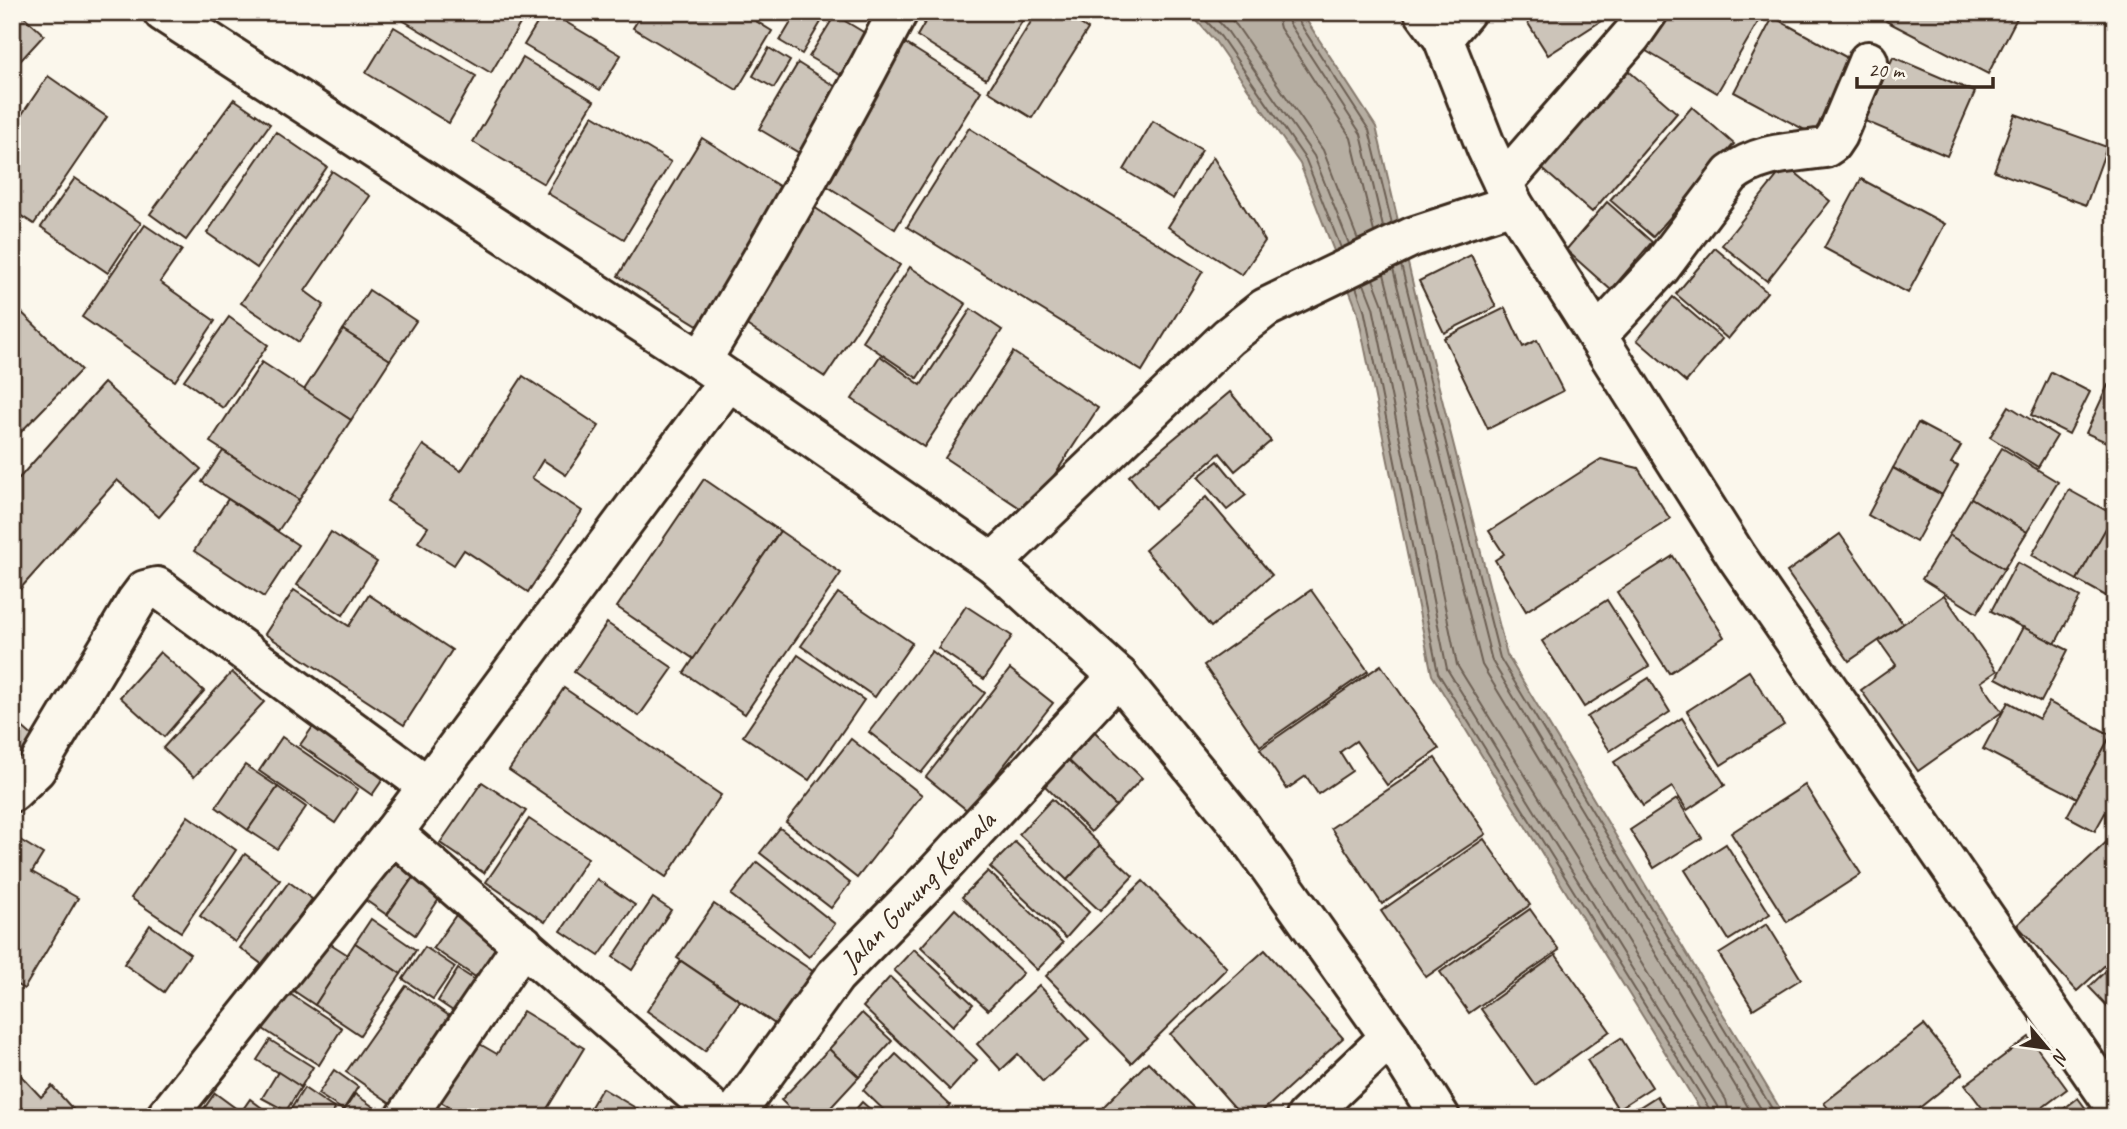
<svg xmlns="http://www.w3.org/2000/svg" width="2127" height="1129" viewBox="0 0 2127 1129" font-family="Caveat,sans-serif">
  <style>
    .water { fill: #b6aea2; stroke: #85796d; stroke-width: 2 }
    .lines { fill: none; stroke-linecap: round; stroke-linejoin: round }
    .shore { stroke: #6c5f53; stroke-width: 2 }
    .building { fill: #ccc4b9; stroke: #3b2a1e; stroke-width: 2 }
    .minor-casing { stroke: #3b2a1e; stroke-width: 44 }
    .minor { stroke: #fbf7ec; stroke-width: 38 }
    .labels { text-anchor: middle; stroke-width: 5; stroke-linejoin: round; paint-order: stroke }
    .street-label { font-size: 28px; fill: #3b2a1e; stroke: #fbf7ec }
  </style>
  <rect width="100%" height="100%" fill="#fbf7ec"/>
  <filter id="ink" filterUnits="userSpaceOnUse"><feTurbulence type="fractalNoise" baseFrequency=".0143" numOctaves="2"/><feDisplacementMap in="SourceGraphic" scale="14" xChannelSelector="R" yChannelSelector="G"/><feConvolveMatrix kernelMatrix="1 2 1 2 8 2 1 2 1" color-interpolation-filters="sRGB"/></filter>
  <g filter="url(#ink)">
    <!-- water -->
    <polygon class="water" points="1189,12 1301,12 1376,127 1414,289 1507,655 1785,1117 1705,1117 1432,675 1357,310 1300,164 1215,41"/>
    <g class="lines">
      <!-- shore -->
      <g class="shore">
        <polyline points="1198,12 1221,37 1306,160 1341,248"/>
        <polyline points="1210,12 1228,32 1314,156 1349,244"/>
        <polyline points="1225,12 1237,26 1323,150 1358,240"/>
        <polyline points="1276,12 1280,28 1351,138 1374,232"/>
        <polyline points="1287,12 1289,23 1361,134 1383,227"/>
        <polyline points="1295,12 1297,19 1369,130 1392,224"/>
        <polyline points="1401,265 1500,658 1777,1117"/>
        <polyline points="1393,269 1492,661 1766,1117"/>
        <polyline points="1384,274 1482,665 1754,1117"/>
        <polyline points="1373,279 1383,305 1457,665 1726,1100 1730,1117"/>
        <polyline points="1364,284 1373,307 1447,669 1717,1106 1720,1117"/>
        <polyline points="1356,287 1364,309 1438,673 1710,1110 1711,1117"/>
      </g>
    </g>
    <!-- building -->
    <g class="building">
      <polygon points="12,12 19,12 44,35 12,70"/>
      <polygon points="389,12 527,12 491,73"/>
      <polygon points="544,12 549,12 621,55 600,90 524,45"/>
      <polygon points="643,12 741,12 772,31 737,90 633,28"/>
      <polygon points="797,12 827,12 802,54 780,41"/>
      <polygon points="931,12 1028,12 986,79 917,36"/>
      <polygon points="1037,12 1062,12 1088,29 1032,118 988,91"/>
      <polygon points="1521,12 1615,12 1548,55"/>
      <polygon points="1662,12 1764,12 1717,93 1641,48"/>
      <polygon points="1890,12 2016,12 2019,14 1988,74 1886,21"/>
      <polygon points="835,15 865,33 840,75 809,57"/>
      <polygon points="1773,17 1855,62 1816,136 1734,92"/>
      <polygon points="394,27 476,76 449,123 366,73"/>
      <polygon points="905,43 981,91 895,229 819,181"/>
      <polygon points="769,48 790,61 774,88 753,76"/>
      <polygon points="1893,57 1975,92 1947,156 1865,121"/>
      <polygon points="523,58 594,101 544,184 473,142"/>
      <polygon points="1616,60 1677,113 1592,212 1531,159"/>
      <polygon points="798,63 844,92 806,157 759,129"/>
      <polygon points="48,76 107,117 34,224 12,210 12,129"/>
      <polygon points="234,99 270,124 186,240 150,214"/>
      <polygon points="1692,107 1734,144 1653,237 1610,200"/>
      <polygon points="2015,114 2107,147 2086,205 1994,171"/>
      <polygon points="593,115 671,162 624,239 547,193"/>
      <polygon points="1153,121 1202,150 1173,199 1124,170"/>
      <polygon points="969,128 1203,271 1142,371 907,227"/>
      <polygon points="276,132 327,167 257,268 207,233"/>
      <polygon points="702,138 787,191 704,329 618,276"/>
      <polygon points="1213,157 1265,241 1242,275 1168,227"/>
      <polygon points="1786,165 1830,201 1767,281 1722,245"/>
      <polygon points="332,171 370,196 305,291 324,305 299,342 241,303"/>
      <polygon points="75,178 141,223 108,273 41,227"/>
      <polygon points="1861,179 1945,224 1908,293 1824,248"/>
      <polygon points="1607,202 1652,242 1611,290 1566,250"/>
      <polygon points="814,207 900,265 825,377 739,320"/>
      <polygon points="145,225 182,250 160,282 215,321 175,381 82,317"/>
      <polygon points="1715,248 1767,292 1728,339 1676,294"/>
      <polygon points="1471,255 1496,307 1444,333 1419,281"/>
      <polygon points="910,267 966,304 917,378 862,341"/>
      <polygon points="369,290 416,321 390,360 343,330"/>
      <polygon points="1673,297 1722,339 1686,382 1637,340"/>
      <polygon points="12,303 81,370 14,439 12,437"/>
      <polygon points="1505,308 1523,347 1537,340 1563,391 1488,429 1444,338"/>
      <polygon points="971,309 1002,330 924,447 852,399 880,356 921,385"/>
      <polygon points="229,317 268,345 223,408 184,380"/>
      <polygon points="343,330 390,360 351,420 304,390"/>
      <polygon points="1013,352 1098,408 1029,514 945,458"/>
      <polygon points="262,362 351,420 299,500 210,442"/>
      <polygon points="2051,372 2090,392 2069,434 2031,415"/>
      <polygon points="523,376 599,426 566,475 543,460 532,478 582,511 528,592 464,550 454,565 418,542 428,527 387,501 423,445 461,471"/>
      <polygon points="104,383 201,469 159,517 117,480 12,598 12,486"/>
      <polygon points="2108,385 2115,388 2115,446 2086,433"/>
      <polygon points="1230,392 1271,441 1235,471 1220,453 1155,508 1129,476"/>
      <polygon points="2009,406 2057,436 2038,467 1990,437"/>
      <polygon points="1918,423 1961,446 1951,463 1958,466 1942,495 1893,468"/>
      <polygon points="2002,448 2058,482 2027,532 1971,498"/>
      <polygon points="223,451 299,500 278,531 202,482"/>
      <polygon points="1601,459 1638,468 1670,519 1526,611 1495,560 1504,554 1489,531"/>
      <polygon points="1218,461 1246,495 1227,510 1198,477"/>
      <polygon points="1893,468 1942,495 1916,542 1868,515"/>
      <polygon points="704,479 780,531 694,659 617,607"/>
      <polygon points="2069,490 2114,515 2077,580 2032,555"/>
      <polygon points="1206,497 1272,575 1211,627 1145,550"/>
      <polygon points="1971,498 2027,532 2004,569 1949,535"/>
      <polygon points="228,499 298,545 264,597 194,551"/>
      <polygon points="2110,521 2115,524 2115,601 2077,580"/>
      <polygon points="780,531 841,573 745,714 684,673"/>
      <polygon points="331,532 377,562 343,615 297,585"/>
      <polygon points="1840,534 1903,624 1849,661 1787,572"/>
      <polygon points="1949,535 2004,569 1977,613 1922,579"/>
      <polygon points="1673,556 1724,637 1669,673 1617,592"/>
      <polygon points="2017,562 2080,597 2055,644 1991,611"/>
      <polygon points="294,590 349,626 369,595 452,650 404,725 265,634"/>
      <polygon points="1311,590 1368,671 1260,746 1204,665"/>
      <polygon points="838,593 912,643 875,697 801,646"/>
      <polygon points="1944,595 1997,671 1981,682 2002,712 1918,771 1861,690 1896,665 1879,641"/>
      <polygon points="1607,600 1649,666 1584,707 1542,641"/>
      <polygon points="966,606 1012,636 984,679 938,648"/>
      <polygon points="607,623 673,668 639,716 574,672"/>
      <polygon points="2023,627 2068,650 2041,702 1996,678"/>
      <polygon points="932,651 985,693 921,773 869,732"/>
      <polygon points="160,652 204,691 164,737 120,697"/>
      <polygon points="798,655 864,700 809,780 743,736"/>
      <polygon points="1381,665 1439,749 1387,785 1356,741 1340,752 1352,771 1318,794 1306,776 1287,789 1260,749"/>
      <polygon points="1010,669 1053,703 968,811 926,777"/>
      <polygon points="1749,671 1784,725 1721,765 1687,711"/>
      <polygon points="232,672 264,702 194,777 163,748"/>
      <polygon points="1649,678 1670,712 1610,751 1587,717"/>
      <polygon points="564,688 721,795 666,877 509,770"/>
      <polygon points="2008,702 2039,719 2049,702 2111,735 2077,798 1983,749"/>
      <polygon points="12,718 36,739 12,766"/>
      <polygon points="319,718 392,766 372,795 300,745"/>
      <polygon points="1682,718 1725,785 1687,810 1672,787 1643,806 1614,762"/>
      <polygon points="1094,731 1142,778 1116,806 1067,759"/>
      <polygon points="2111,735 2115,737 2115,818 2105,813 2095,831 2067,816"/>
      <polygon points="282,737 358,789 335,823 259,771"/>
      <polygon points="851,739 922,795 857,878 786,822"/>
      <polygon points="1435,758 1486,834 1382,904 1331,828"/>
      <polygon points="1067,759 1116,806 1091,832 1043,784"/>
      <polygon points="245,765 278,787 248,830 216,807"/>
      <polygon points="482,782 526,811 484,873 440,843"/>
      <polygon points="1805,785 1861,874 1787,922 1731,833"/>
      <polygon points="278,787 306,807 277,849 248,830"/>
      <polygon points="1052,799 1100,845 1067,880 1019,834"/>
      <polygon points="1677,799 1702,838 1654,868 1630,830"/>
      <polygon points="188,816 236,850 181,932 131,898"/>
      <polygon points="529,819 588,858 545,922 486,882"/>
      <polygon points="780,828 850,883 831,908 760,853"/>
      <polygon points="12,835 43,854 32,872 78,898 24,989 12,982"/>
      <polygon points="2111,838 2115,842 2115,956 2077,991 2017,925"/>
      <polygon points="1484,839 1530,905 1426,977 1381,911"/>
      <polygon points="1015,842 1089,912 1066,938 990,867"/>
      <polygon points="1726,844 1770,914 1729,940 1685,870"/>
      <polygon points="1100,845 1133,876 1100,911 1067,880"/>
      <polygon points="245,854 280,880 235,942 200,916"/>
      <polygon points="387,858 414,876 387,915 361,897"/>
      <polygon points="757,862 835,924 809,957 731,895"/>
      <polygon points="988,871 1063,943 1037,970 962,897"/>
      <polygon points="414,876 441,896 415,935 387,915"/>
      <polygon points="597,879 635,905 599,956 561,931"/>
      <polygon points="1143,881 1227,968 1131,1063 1046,976"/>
      <polygon points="289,882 312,899 263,965 240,948"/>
      <polygon points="653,898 671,910 632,970 613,957"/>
      <polygon points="714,904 817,974 781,1028 677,958"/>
      <polygon points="955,909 1023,973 988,1010 921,947"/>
      <polygon points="1530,909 1559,950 1469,1013 1440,972"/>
      <polygon points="456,915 500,946 477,978 433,948"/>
      <polygon points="371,919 416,950 401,974 355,943"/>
      <polygon points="1767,924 1801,979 1753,1009 1719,954"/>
      <polygon points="150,925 190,954 164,992 124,964"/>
      <polygon points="323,939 348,955 315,1005 291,989"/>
      <polygon points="355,943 401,974 360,1035 315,1005"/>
      <polygon points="425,947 455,967 433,999 403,979"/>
      <polygon points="914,949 973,1004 953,1026 894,970"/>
      <polygon points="1265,950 1343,1038 1256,1117 1243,1117 1170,1034"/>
      <polygon points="1556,955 1610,1031 1535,1085 1481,1009"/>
      <polygon points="681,961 740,1001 705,1051 647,1011"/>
      <polygon points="2115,962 2115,1014 2089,987"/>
      <polygon points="458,969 486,987 465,1019 438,1001"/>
      <polygon points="890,977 977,1060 950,1090 863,1007"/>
      <polygon points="1039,985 1089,1039 1043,1082 1018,1054 1001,1070 977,1044"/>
      <polygon points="406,986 455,1020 395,1106 346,1072"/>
      <polygon points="287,992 342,1028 319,1065 263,1029"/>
      <polygon points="523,1011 584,1048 542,1117 441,1117 448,1106 435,1099 471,1039 497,1054"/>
      <polygon points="862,1013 892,1041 859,1077 829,1049"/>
      <polygon points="1924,1025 1963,1073 1908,1117 1835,1117 1824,1103"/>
      <polygon points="2029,1037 2067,1089 2030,1117 1989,1117 1965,1085"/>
      <polygon points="1621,1038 1652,1087 1618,1109 1587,1060"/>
      <polygon points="270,1040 313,1067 301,1087 257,1060"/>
      <polygon points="829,1049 859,1077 822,1117 799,1117 781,1100"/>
      <polygon points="896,1054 950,1105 939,1117 891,1117 863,1090"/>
      <polygon points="1148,1062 1204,1117 1093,1117"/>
      <polygon points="12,1066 41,1097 52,1086 80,1117 12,1117"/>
      <polygon points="334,1070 358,1087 343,1110 318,1094"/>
      <polygon points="278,1072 301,1087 286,1111 262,1098"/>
      <polygon points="304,1088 335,1109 330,1117 286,1117"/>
      <polygon points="602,1088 651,1117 585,1117"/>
      <polygon points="215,1093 241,1112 250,1099 274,1117 198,1117"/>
      <polygon points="355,1094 388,1117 340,1117"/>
      <polygon points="1657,1096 1670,1117 1624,1117"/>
      <polygon points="2078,1098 2092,1117 2053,1117"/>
      <polygon points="862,1102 879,1117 849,1117"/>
    </g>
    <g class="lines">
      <!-- minor casing -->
      <g class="minor-casing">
        <g id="minor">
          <polyline points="163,12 701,361 993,563 1118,676 1239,824 1390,1037 1440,1117"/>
          <polyline points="1424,12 1443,38 1486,147 1513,204 1597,336 1737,557 2115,1106"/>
          <polyline points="1443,38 1465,12"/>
          <polyline points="1503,183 1632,35 1648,12"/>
          <path d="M1597 336 1661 267 1731 174C1760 152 1790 153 1825 148L1831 144 1837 135 1868 61"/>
          <path d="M701 361C771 247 836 131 898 12"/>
          <polyline points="993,563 1228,337 1265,308 1412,237 1513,204"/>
          <polyline points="12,792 36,769 136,602 145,590 157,587 428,786"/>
          <polyline points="393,833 721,1117"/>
          <polyline points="166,1117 393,833 729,380"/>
          <polyline points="406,1117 523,944"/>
          <polyline points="733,1117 835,976 936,873 1118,676"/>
          <polyline points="1306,1117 1390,1037"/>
        </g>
      </g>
      <!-- minor -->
      <use href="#minor" class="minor"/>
    </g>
  </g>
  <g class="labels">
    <!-- street labels -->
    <g class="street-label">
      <text transform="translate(917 890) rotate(-46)" y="10">Jalan Gunung Keumala</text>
    </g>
  </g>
  <!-- margin -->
  <rect width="2127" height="1129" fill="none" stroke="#fbf7ec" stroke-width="42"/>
  <rect x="21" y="21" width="2085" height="1087" fill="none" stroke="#3b2a1e" stroke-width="2.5" filter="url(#ink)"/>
  <!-- north arrow -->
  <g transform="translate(2047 1048) rotate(119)" stroke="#fbf7ec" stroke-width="5" paint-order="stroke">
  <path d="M0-5L12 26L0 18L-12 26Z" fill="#3b2a1e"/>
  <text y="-10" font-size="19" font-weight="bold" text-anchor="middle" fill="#3b2a1e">N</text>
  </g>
  <!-- scale -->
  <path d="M1857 77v10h136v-10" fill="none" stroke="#3b2a1e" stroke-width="3.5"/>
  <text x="1868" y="77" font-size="21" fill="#3b2a1e" stroke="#fbf7ec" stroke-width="5" paint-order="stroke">20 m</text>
</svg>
